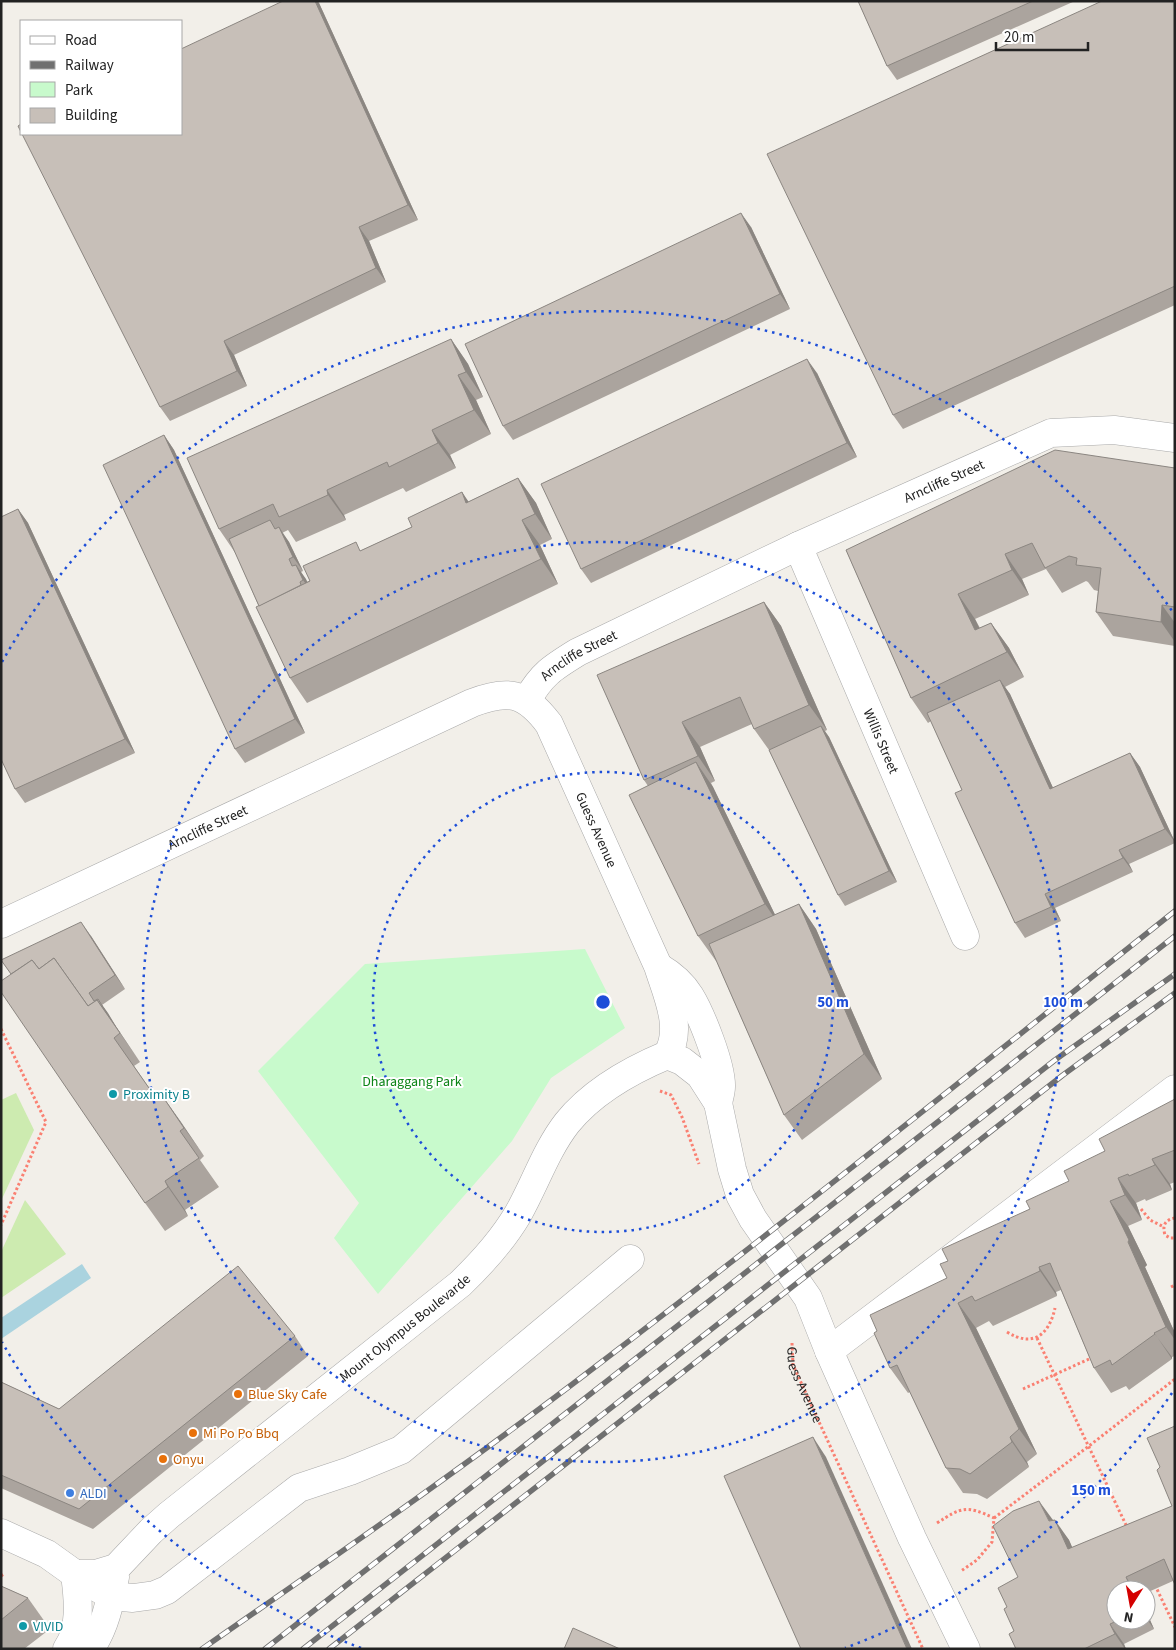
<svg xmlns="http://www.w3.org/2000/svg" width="1176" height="1650" viewBox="0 0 1176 1650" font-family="'Source Sans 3',sans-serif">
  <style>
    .grass { fill: #cdebb0 }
    .park { fill: #c8facc }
    .water { fill: #aad3df }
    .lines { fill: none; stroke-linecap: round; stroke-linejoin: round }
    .minor-casing { stroke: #a9a9a9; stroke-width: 29 }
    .path { stroke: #fa8072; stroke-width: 3; stroke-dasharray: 2.5 2.5; stroke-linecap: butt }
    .minor { stroke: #fff; stroke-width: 28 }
    .rail-casing { stroke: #707070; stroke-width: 5.5 }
    .rail { stroke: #fff; stroke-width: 4; stroke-dasharray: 11; stroke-linecap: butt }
    .wall { fill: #aba49e }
    .shaded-wall { fill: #8b8681 }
    .building { fill: #c7bfb8; stroke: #8b8681 }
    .ring { fill: none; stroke: #1d4ed8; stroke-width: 2.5; stroke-dasharray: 2.5 5 }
    .culture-dot { fill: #0f9aa8; stroke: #fff; stroke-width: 2 }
    .food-dot { fill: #e8710a; stroke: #fff; stroke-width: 2 }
    .shop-dot { fill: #3f7fe0; stroke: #fff; stroke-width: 2 }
    .labels { text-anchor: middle; stroke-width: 4; stroke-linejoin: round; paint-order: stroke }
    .street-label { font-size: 14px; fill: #222; stroke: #fff }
    .park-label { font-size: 14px; fill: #0c8416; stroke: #fff }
    .culture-label { font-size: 14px; fill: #0d838f; stroke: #fff; text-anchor: start }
    .food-label { font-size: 14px; fill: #c56008; stroke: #fff; text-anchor: start }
    .shop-label { font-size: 14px; fill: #366cbe; stroke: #fff; text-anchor: start }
    .centre { fill: #1d4ed8; stroke: #fff; stroke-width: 2.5 }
    .ring-label { font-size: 15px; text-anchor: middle; font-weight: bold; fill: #1d4ed8; stroke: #fff; stroke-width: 4; stroke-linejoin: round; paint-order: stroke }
  </style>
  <rect width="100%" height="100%" fill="#f2efe9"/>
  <!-- grass -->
  <g class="grass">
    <polygon points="16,1093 34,1130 1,1201 1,1100"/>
    <polygon points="25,1200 66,1254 1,1298 1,1252"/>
  </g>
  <!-- park -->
  <polygon class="park" points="585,949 625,1028 551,1078 512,1141 378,1294 334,1238 359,1203 258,1071 365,964"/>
  <!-- water -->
  <polygon class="water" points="82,1264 91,1278 1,1339 1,1318"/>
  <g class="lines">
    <!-- minor casing -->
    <g class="minor-casing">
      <g id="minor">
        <path id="s2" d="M798 546 965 936"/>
        <path id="s3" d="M527 700C542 674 552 668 578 652L798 546 1051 433 1114 430 1175 438"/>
        <path id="s4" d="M1 924 472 703C508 689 525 692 549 724L658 966C666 992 684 1029 667 1055"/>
        <path d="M659 967C671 974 682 983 690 996 701 1014 722 1066 721 1087 721 1092 719 1098 718 1103"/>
        <polyline points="667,1055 682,1061 700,1075 718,1103 732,1169 740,1195 753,1219 808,1298 829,1351 912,1538 966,1649"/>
        <polyline points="829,1351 1175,1089"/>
        <polyline points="1,1533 47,1554 75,1574 111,1596 133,1598 155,1595 167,1590 299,1488 350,1471 401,1450 630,1259"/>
        <path id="s5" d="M75 1574H96L116 1568 151 1531 169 1515 460 1284C482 1263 502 1241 518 1214 535 1184 546 1150 567 1123 592 1092 631 1070 667 1055"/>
        <path d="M67 1649C82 1627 78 1598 75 1574"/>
        <path d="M90 1649C105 1628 110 1602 115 1577"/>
      </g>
    </g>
    <!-- path -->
    <g class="path">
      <polyline points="1,1029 46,1122 1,1225"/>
      <polyline points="660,1091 671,1095 682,1117 699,1164"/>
      <polyline points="1141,1209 1150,1220 1164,1227"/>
      <path d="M1175 1218C1165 1220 1162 1225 1165 1235L1170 1238H1175"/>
      <polyline points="1171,1287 1175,1285"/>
      <path d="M1007 1332C1033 1348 1049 1335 1055 1308"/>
      <polyline points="1037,1338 1127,1527"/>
      <path id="s1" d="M792 1343 793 1365 923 1649"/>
      <polyline points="1023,1389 1089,1359"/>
      <polyline points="994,1518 1089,1446 1175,1379"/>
      <path d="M937 1523C962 1507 966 1505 994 1518L992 1542 977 1560 961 1571"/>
      <polyline points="1,1576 4,1574"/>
      <polyline points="1155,1585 1175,1627"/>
    </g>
    <!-- minor -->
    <use href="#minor" class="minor"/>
    <!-- rail casing -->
    <g class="rail-casing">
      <g id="rail">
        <path d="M202 1649C333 1558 464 1467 591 1370 788 1220 981 1065 1175 911"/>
        <polyline points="265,1649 1175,936"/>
        <polyline points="303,1649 1055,1060 1175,974"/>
        <polyline points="329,1649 1063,1075 1175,993"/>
      </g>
    </g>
    <!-- rail -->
    <use href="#rail" class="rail"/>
  </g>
  <!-- wall -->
  <g class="wall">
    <polygon points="858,1 1075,1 897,80 887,66"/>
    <polygon points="1175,1 1175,305 903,429 893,415"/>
    <polygon points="319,3 418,220 369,241 386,282 234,355 247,386 170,421 160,407"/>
    <polygon points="751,227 790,309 513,440 503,426"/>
    <polygon points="451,339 468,364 483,397 476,400 491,434 450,455 456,468 406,492 403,488 344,515 346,520 296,542 288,530 282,533 289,542 303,571 301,572 307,582 362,550 412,527 462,492 468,502 518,478 536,503 552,539 540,545 558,584 307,703 290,678 236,554 219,529"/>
    <polygon points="817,373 857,457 591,583 581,569"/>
    <polygon points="164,435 174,450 305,733 245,763 235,749"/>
    <polygon points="1175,468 1175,646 1113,636 1096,612 1098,591 1094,590 1088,582 1086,581 1062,593 1046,569 1022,579 1029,595 975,619 980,628 991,623 1009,648 1024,677 1005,687 1010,694 1053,788 1130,753 1140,767 1175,842 1175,843 1129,864 1133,872 1055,908 1061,921 1025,938 1015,923 962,790 931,721 928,723 911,698 846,550"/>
    <polygon points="18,509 28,523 135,753 25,803 15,789"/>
    <polygon points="764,602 781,626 827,730 825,731 829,737 897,882 845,906 838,895 769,750 754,729 752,724 700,747 715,781 711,783 713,787 775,915 799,904 816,929 882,1079 802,1140 784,1115 716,960 716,961 698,936 648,786 644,780"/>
    <polygon points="91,936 125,989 102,1005 117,1028 140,1062 134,1066 156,1098 161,1094 204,1156 200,1160 219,1187 185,1210 188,1216 165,1231 145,1203 11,974 1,960"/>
    <polygon points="1175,1099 1175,1182 1170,1184 1172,1190 1146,1201 1145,1199 1136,1203 1142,1220 1128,1226 1147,1265 1145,1267 1175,1333 1175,1356 1172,1357 1172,1359 1129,1390 1126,1386 1111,1393 1094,1368 1061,1290 1056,1292 1057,1296 993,1326 989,1321 976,1328 1037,1454 1027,1462 1029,1467 987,1499 977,1494 963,1493 946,1468 910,1392 908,1393 890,1368 947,1278 948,1261 1030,1209 1069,1181 1105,1151"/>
    <polygon points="295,1336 308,1356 93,1529 1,1488 1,1382 59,1409"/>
    <polygon points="1175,1426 1173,1581 1146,1593 1146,1590 1116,1590 1116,1620 1146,1620 1146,1611 1154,1629 1124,1644 1126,1649 1016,1649 1014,1631 1007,1607 1018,1577 1053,1520 1069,1540 1072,1548 1172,1506 1160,1467"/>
    <polygon points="1,1586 28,1598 50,1629 24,1649 1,1649"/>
  </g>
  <!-- shaded-wall -->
  <g class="shaded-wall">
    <polygon points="315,1 318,1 319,3 418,220 408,205"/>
    <polygon points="741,213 751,227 790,309 780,294"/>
    <polygon points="359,227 369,241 386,282 376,268"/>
    <polygon points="451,339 468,364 483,397 466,372"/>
    <polygon points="224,341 234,355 247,386 237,371"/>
    <polygon points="807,359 817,373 857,457 847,443"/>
    <polygon points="458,375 476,400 491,434 474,410"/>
    <polygon points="432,430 450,455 456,468 438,443"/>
    <polygon points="164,435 174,450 305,733 295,719"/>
    <polygon points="518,478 536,503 552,539 535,514"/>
    <polygon points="327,490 344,515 346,520 328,495"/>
    <polygon points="462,492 479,517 466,503"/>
    <polygon points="18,509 28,523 135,753 125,739"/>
    <polygon points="522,520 540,545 558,584 541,559"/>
    <polygon points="279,527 289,542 303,571 293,557"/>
    <polygon points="1005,554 1022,579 1029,595 1012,570"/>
    <polygon points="296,565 306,579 313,594 303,580"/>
    <polygon points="958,594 975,619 992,655 975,630"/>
    <polygon points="764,602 781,626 827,730 809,705"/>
    <polygon points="1162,605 1175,623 1175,642 1161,622"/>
    <polygon points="991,623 1009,648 1024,677 1007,652"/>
    <polygon points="1000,680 1010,694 1060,803 1050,789"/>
    <polygon points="682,722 700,747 715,781 698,756"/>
    <polygon points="821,726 829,737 897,882 889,871"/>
    <polygon points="1130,753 1140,767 1175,842 1165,829"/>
    <polygon points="696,762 713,787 782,929 765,904"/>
    <polygon points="1119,850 1129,864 1133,872 1123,858"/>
    <polygon points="1045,894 1055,908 1061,921 1051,907"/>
    <polygon points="799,904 816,929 882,1079 864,1054"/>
    <polygon points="81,922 91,936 125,989 115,975"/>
    <polygon points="98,999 108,1013 117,1028 140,1062 97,1000"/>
    <polygon points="161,1094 181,1122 204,1156 184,1128"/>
    <polygon points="1152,1159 1170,1184 1172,1190 1155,1165"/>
    <polygon points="1118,1178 1136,1203 1142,1220 1125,1195"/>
    <polygon points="165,1181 185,1210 188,1216 168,1187"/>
    <polygon points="1110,1201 1128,1226 1147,1265 1145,1267 1175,1333 1175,1340 1166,1327"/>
    <polygon points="1039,1267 1056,1292 1057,1296 1040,1271"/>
    <polygon points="958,1303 976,1328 1037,1454 1019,1429"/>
    <polygon points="1154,1333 1172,1357 1172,1359 1155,1334"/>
    <polygon points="813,1437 826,1457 912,1649 907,1649"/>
    <polygon points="1010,1437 1027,1462 1029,1467 1012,1442"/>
    <polygon points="1039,1501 1053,1520 1049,1521"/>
    <polygon points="1055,1520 1069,1540 1082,1569 1068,1549"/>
    <polygon points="1126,1577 1135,1590 1132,1590"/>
    <polygon points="1146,1611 1154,1629 1146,1618"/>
    <polygon points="1110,1624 1124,1644 1126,1649 1125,1649 1115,1634"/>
  </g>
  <!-- building -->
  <g class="building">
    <polygon points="283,1 315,1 408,205 359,227 376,268 224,341 237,371 160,407 22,134 181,134 181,49"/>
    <polygon points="858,1 1033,1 887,66"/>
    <polygon points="1102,1 1175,1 1175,286 893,415 767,154"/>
    <polygon points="21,124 21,132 18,126"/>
    <polygon points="741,213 780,294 503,426 465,344"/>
    <polygon points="451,339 466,372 458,375 474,410 432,430 438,443 389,467 387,462 327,490 328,495 279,517 273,504 219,529 187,458"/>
    <polygon points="807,359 847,443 581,569 541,484"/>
    <polygon points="164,435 295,719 235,749 103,465"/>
    <polygon points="1055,450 1175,468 1175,607 1162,605 1161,622 1096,612 1101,568 1076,565 1077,558 1069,556 1045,568 1032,543 1005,554 1012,570 958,594 975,630 991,623 1007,652 911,698 846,550"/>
    <polygon points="518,478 535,514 522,520 541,559 290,678 256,607 310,581 303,566 356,542 360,551 412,527 408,518 462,492 466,503"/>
    <polygon points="18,509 125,739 15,789 1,759 1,517"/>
    <polygon points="270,520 275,529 279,527 293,557 289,559 292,566 296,565 303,580 300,582 301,585 259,606 229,539"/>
    <polygon points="764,602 809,705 754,729 740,697 682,722 698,756 644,780 597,675"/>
    <polygon points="1000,680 1050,789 1130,753 1165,829 1119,850 1123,858 1045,894 1051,907 1015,923 955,793 962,790 927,713"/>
    <polygon points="821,726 889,871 838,895 769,750"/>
    <polygon points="696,762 765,904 698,936 629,795"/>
    <polygon points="799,904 864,1054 784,1115 709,944"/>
    <polygon points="81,922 115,975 89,993 94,1001 98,999 107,1014 97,1000 88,1006 54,958 39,969 32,960 11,974 1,960"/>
    <polygon points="54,958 88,1006 97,1000 120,1033 114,1038 156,1098 161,1094 184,1128 180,1131 199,1158 165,1181 168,1187 145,1203 1,992 1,981 32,960 39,969"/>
    <polygon points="1175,1099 1175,1150 1152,1159 1155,1165 1129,1176 1128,1174 1118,1178 1125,1195 1110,1201 1129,1240 1128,1242 1166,1327 1154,1333 1155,1334 1112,1365 1110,1360 1094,1368 1050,1263 1039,1267 1040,1271 975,1301 972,1296 958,1303 1019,1429 1010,1437 1012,1442 970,1474 960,1469 946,1468 897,1365 890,1368 874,1333 877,1331 870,1315 947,1278 940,1264 948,1261 942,1249 1030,1209 1026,1201 1069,1181 1064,1171 1105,1151 1099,1139"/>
    <polygon points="238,1266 295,1336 79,1509 1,1475 1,1382 59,1409"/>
    <polygon points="1175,1426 1175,1585 1164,1559 1126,1577 1132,1590 1116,1590 1116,1620 1119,1620 1110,1624 1115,1634 1084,1649 1016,1649 1009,1634 1014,1631 1004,1609 1007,1607 998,1588 1018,1577 993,1526 1013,1511 1039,1501 1049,1521 1055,1520 1068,1549 1172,1506 1157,1470 1160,1467 1147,1438"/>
    <polygon points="813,1437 907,1649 801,1649 724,1476"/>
    <polygon points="1,1586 28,1598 1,1620"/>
    <polygon points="573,1628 620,1649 564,1649"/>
  </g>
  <!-- distance rings -->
  <g class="ring">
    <circle cx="603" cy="1002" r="230"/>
    <circle cx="603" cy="1002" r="460"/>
    <path d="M1172 1393A690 690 0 0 1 845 1648M361 1648A690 690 0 0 1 2 1342M2 662A690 690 0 0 1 1172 611"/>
  </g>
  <!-- markers -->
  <g class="culture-dot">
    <circle cx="113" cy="1094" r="5"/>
    <circle cx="23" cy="1626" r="5"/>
  </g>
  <g class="food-dot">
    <circle cx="238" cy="1394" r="5"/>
    <circle cx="193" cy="1433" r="5"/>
    <circle cx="163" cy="1459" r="5"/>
  </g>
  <circle class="shop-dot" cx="70" cy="1493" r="5"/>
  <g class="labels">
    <!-- street labels -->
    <g class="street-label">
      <text dy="5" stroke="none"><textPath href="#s3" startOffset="475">Arncliffe Street</textPath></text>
      <text dy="5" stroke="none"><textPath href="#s3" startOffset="70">Arncliffe Street</textPath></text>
      <text dy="5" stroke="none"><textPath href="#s2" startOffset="212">Willis Street</textPath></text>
      <text dy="5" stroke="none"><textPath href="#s4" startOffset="228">Arncliffe Street</textPath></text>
      <text dy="5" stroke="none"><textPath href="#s4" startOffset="725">Guess Avenue</textPath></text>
      <text dy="5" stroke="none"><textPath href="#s5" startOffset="418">Mount Olympus Boulevarde</textPath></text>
      <text dy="5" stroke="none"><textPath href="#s1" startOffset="44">Guess Avenue</textPath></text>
    </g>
    <!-- park labels -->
    <g class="park-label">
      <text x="412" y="1086">Dharaggang Park</text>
    </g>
    <!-- culture labels -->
    <g class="culture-label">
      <text x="123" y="1099">Proximity B</text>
      <text x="33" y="1631">VIVID</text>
    </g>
    <!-- food labels -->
    <g class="food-label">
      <text x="248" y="1399">Blue Sky Cafe</text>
      <text x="203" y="1438">Mi Po Po Bbq</text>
      <text x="173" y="1464">Onyu</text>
    </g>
    <!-- shop labels -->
    <g class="shop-label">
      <text x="80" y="1498">ALDI</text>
    </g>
  </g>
  <circle cx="603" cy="1002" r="8" class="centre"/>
  <g class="ring-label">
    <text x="833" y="1007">50 m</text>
    <text x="1063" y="1007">100 m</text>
    <text x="1091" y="1495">150 m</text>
  </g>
  <!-- border -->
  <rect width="1176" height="1650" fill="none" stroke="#222222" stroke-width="5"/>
  <!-- legend -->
  <rect x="20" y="20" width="162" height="115" fill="#ffffff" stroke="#a7a7a7"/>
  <rect x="30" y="36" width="25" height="8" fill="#ffffff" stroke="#a7a7a7"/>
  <text x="65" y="45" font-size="15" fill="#222222">Road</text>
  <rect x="30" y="61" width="25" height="8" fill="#707070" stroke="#a7a7a7"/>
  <text x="65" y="70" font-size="15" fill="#222222">Railway</text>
  <rect x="30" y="82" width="25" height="15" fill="#c8facc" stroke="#a7a7a7"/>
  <text x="65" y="95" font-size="15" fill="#222222">Park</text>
  <rect x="30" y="108" width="25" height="15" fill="#c7bfb8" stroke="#a7a7a7"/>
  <text x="65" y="120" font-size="15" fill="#222222">Building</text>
  <!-- north arrow -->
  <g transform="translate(1131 1605) rotate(191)"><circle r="24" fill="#ffffff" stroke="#a7a7a7"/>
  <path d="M0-4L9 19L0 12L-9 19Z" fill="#d40000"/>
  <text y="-8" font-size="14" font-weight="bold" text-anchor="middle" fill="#222222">N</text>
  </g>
  <!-- scale -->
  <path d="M996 42v8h92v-8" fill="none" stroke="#222222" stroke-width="2.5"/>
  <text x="1004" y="42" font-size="15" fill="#222222" stroke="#ffffff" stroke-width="4" paint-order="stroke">20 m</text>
</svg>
